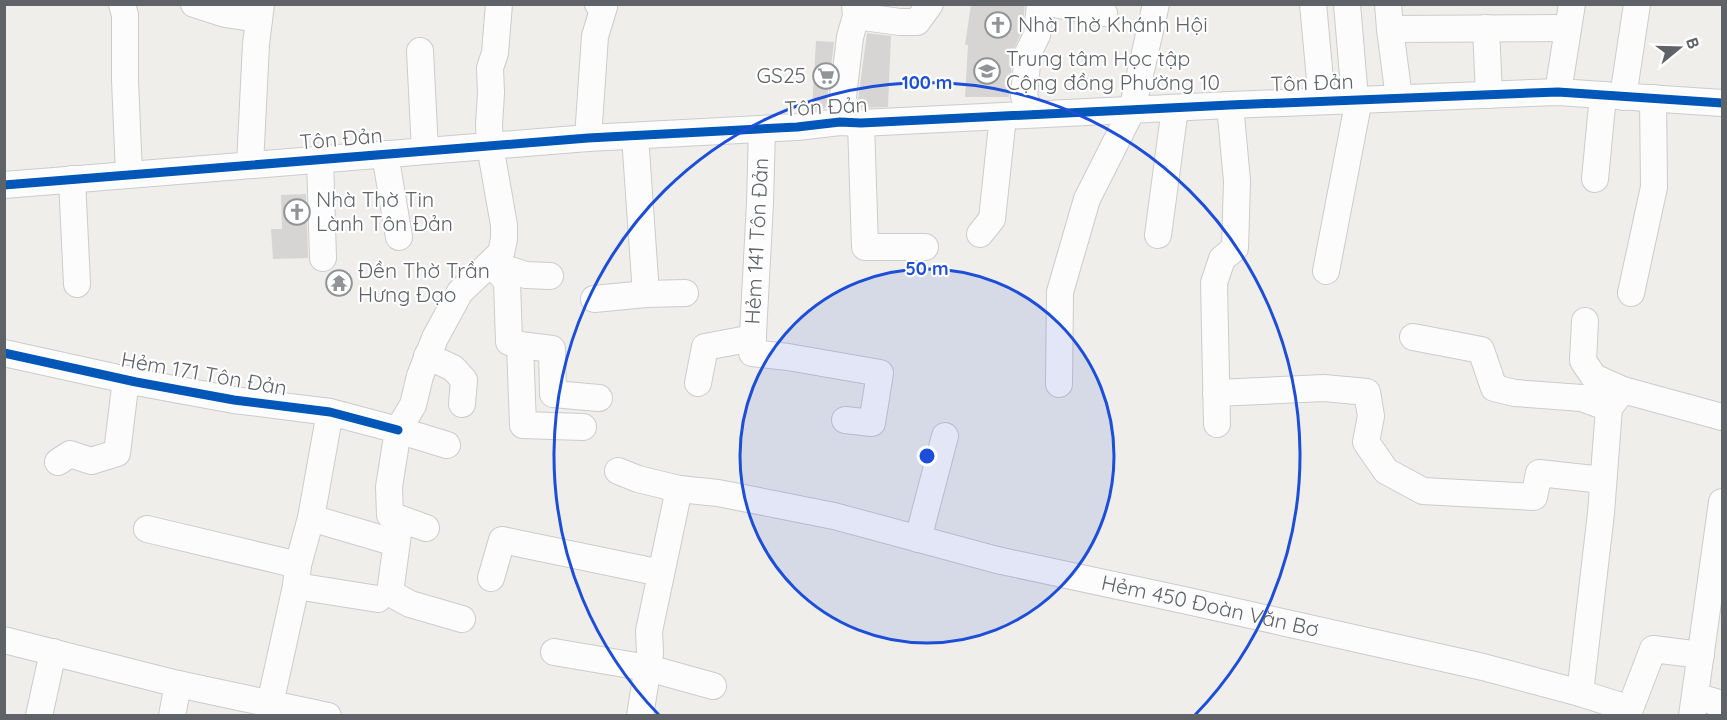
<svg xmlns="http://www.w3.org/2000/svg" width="1727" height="720" viewBox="0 0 1727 720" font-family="Quicksand,sans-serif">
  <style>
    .building { fill: #d6d5d3 }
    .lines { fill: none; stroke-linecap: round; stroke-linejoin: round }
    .minor-casing { stroke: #cbcccc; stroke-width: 28 }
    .minor { stroke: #fdfcfc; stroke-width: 26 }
    .cycleway-casing { stroke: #fff; stroke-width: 13 }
    .cycleway { stroke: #0057b8; stroke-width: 9 }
    .ring { fill: none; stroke: #1d4ed8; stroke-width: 3 }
    .labels { text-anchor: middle; stroke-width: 4.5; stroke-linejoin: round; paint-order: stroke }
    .poi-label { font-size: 21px; fill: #5f6368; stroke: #fff; text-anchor: start }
    .street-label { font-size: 21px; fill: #5f6368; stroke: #fff }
    .centre { fill: #1d4ed8; stroke: #fff; stroke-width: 3 }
    .ring-label { font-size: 18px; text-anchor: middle; font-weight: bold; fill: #1d4ed8; stroke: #fff; stroke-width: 4.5; stroke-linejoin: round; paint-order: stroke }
  </style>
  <rect width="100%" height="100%" fill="#efeeea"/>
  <!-- building -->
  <g class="building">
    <polygon points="971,4 1025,4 1022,31 1013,51 1009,97 965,97 968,45 965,45"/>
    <polygon points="867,33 891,36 888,107 857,108"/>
    <polygon points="816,41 834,42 826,108 814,110 812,110"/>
    <polygon points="306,194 308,258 273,259 271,229 282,229 281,195"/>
  </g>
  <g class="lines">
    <!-- minor casing -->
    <g class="minor-casing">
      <g id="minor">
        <polyline points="122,4 125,15 125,80 129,174"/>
        <polyline points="194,4 225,14 259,19"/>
        <polyline points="1054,4 1104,13"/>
        <polyline points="1313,4 1322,101"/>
        <polyline points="1347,4 1355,99"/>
        <polyline points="1388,4 1390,29 1399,98"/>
        <polyline points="856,16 900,22 917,22 930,4"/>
        <polyline points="1486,28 1489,95"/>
        <polyline points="1390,29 1568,28"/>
        <polyline points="420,51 425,151"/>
        <polyline points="1558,92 1572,4"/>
        <polyline points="1623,97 1637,4"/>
        <polyline points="1031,114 1024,96 1028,53 1037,35 1040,4"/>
        <polyline points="840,122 850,37 856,16 855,4"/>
        <polyline points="861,123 865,247 925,247"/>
        <polyline points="762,129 760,203 752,353 788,357 880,373 872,423 845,420"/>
        <polyline points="635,136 646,294"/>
        <polyline points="588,138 595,36 604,7 598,4"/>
        <polyline points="385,154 399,237"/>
        <polyline points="320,159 323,258"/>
        <polyline points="250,165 256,44 261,4"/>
        <polyline points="72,179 77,284"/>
        <polyline points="1595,179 1603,95"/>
        <polyline points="4,185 588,138 797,127 840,122 861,123 1230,105 1558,92 1722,103"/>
        <polyline points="980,234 992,219 1003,116"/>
        <polyline points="1158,235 1175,108"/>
        <polyline points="491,264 507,281 509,342 520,345 523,425 583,427"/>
        <polyline points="491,264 526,275 550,276"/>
        <polyline points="1326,271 1359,99"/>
        <polyline points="1631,293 1654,187 1653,98"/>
        <polyline points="594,299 646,294 685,293"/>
        <polyline points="1585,321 1583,361 1594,377 1623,390"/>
        <polyline points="1413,337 1481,350 1494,388 1515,393 1582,398 1609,408"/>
        <polyline points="520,345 552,349 553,394 599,398"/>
        <polyline points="4,353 136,382 234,400 330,412 398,430 447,445"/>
        <polyline points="427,356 453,368 464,380 462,404"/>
        <polyline points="698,383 705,347 753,338"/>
        <polyline points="1059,384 1060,292 1087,199 1132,110 1156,4"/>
        <polyline points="1216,393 1324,388 1367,392 1371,416 1366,442 1386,471 1423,491 1534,497 1539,473 1603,480"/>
        <polyline points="1217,424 1214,283 1222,259 1235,248 1237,181 1230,105"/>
        <polyline points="58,462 70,454 91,461 117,453 126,379"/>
        <path id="s1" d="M618 471 638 479 679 489 718 493 834 516 997 560 1188 601 1483 667 1580 693 1630 709 1653 649 1701 655"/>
        <polyline points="311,518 396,543"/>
        <polyline points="400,519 390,593 410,604 462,619"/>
        <polyline points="426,528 390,515 389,487 398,430 413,405 420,376 435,338 460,292 501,253 504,239 504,225 490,146 489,125 491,93 490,68 495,53 499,4"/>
        <polyline points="147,529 298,565"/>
        <polyline points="918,539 945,436"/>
        <polyline points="491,578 502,540 661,573"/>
        <polyline points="296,586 378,599"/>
        <polyline points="4,640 178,684 328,716"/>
        <polyline points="554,652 648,668 713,686"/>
        <polyline points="1580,693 1601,513 1609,408 1623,390 1722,417"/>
        <polyline points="1695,696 1722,704"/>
        <polyline points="270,704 296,586 298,565 311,518 330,412"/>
        <polyline points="39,716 53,652"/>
        <polyline points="172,716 178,684"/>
        <polyline points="640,716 650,653 649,631 679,489"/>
        <polyline points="1692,716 1722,502"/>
      </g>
    </g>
    <!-- minor -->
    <use href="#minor" class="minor"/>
    <!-- cycleway casing -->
    <g class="cycleway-casing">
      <g id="cycleway">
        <polyline points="4,185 588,138 797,127 840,122 861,123 1230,105 1558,92 1722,103"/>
        <polyline points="4,353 136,382 234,400 330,412 398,430"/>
      </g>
    </g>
    <!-- cycleway -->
    <use href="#cycleway" class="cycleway"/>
  </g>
  <!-- distance rings -->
  <circle cx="927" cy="456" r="187" fill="#1d4ed8" fill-opacity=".12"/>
  <g class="ring">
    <circle cx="927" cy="456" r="187"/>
    <path d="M659 715A373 373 0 1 1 1195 715"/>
  </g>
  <!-- icons -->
  <defs>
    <g id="church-ring" transform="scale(1.35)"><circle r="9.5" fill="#fff" stroke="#919496" stroke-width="1.5"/><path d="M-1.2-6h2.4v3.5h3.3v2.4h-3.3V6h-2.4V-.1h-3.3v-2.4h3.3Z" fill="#919496"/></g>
    <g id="university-ring" transform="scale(1.35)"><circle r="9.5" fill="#fff" stroke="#919496" stroke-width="1.5"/><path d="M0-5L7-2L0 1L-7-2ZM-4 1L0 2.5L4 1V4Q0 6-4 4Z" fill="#919496"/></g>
    <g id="supermarket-ring" transform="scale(1.35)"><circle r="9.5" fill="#fff" stroke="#919496" stroke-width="1.5"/><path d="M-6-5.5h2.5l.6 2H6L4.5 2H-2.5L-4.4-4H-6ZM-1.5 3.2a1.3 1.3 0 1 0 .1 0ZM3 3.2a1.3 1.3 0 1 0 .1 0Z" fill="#919496"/></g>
    <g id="temple-ring" transform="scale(1.35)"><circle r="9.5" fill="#fff" stroke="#919496" stroke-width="1.5"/><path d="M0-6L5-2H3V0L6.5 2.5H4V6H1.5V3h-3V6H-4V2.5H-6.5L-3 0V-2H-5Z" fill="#919496"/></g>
  </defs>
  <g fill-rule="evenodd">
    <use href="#church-ring" x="998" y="25"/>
    <use href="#university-ring" x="987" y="71"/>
    <use href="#supermarket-ring" x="826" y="76"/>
    <use href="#church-ring" x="297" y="212"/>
    <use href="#temple-ring" x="339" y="283"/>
  </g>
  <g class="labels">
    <!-- poi labels -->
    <g class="poi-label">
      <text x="1018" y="32">Nhà Thờ Khánh Hội</text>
      <text x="1006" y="66">Trung tâm Học tập<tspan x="1006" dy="24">Cộng đồng Phường 10</tspan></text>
      <text x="806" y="83" text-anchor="end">GS25</text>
      <text x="316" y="207">Nhà Thờ Tin<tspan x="316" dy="24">Lành Tôn Đản</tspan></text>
      <text x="358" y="278">Đền Thờ Trần<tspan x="358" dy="24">Hưng Đạo</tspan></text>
    </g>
    <!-- street labels -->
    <g class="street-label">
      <text transform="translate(1312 83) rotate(-2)" y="7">Tôn Đản</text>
      <text transform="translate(826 107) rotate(-3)" y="7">Tôn Đản</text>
      <text transform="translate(341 139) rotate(-5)" y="7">Tôn Đản</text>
      <text transform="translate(757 241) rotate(-87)" y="7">Hẻm 141 Tôn Đản</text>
      <text transform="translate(204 374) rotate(10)" y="7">Hẻm 171 Tôn Đản</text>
      <text dy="7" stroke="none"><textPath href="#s1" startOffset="608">Hẻm 450 Đoàn Văn Bơ</textPath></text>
    </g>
  </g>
  <circle cx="927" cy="456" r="9" class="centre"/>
  <g class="ring-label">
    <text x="927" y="89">100 m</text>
    <text x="927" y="275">50 m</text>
  </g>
  <!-- border -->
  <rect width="1727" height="720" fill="none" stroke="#5f6368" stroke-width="12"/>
  <!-- north arrow -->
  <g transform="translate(1679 48) rotate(71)" stroke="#ffffff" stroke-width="4.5" paint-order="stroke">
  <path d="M0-4.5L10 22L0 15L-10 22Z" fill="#5f6368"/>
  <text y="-9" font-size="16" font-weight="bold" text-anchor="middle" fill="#5f6368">B</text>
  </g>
</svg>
